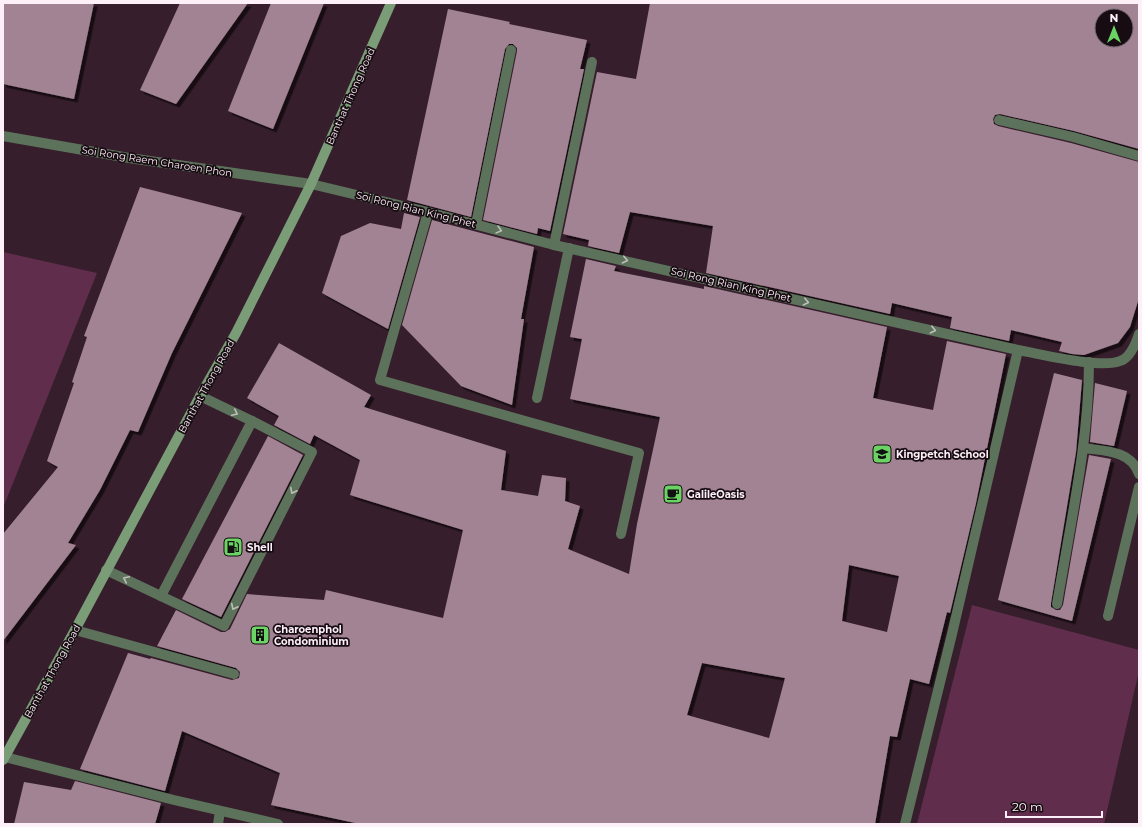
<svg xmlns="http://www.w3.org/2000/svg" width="1142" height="827" viewBox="0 0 1142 827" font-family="Montserrat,sans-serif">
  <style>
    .green { fill: #602e4c }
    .building { fill: #a28394; fill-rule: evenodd; filter: url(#shadow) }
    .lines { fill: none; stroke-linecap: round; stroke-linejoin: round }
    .lane { stroke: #5d725b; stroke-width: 10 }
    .street { stroke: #5d725b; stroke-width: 10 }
    .secondary { stroke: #7a9c77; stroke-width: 10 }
    .oneway { stroke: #bebeb9 }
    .labels { text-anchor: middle; stroke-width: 3.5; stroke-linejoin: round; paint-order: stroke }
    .street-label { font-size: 10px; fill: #fef0f8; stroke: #170c12 }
    .poi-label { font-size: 10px; font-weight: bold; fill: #fef0f8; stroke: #170c12; text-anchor: start }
  </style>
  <defs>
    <filter id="shadow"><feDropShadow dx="3.5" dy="3.5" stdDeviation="0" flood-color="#0009"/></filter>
  </defs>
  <rect width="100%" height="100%" fill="#361e2c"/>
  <!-- green -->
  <g class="green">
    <polygon points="3,252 97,273 3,508"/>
    <polygon points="972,605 1139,650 1139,671 1104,824 917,824"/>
  </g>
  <!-- building -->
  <g class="building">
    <polygon points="3,3 94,3 74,99 3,84"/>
    <polygon points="180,3 248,3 176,104 140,90"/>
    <polygon points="271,3 324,3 273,129 228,111"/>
    <path d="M650 3H1139V149L1074 131 1000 114 995 115 993 119 994 124 998 126 1071 143 1139 162V298L1130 327 1118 343 1084 355 1072 354 1059 351 1062 342 1011 330 1009 341 950 328 952 317 892 303 890 314 706 273 713 226 630 212 619 253 588 246 589 240 563 234 597 72 636 79ZM1102 16H1126V40H1102Z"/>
    <polygon points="448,9 510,22 509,24 587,40 580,69 584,69 550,231 538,228 537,234 483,220 517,51 517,48 513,44 509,44 505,49 471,217 407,200"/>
    <polygon points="140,187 242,213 172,353 138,432 130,430 100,490 68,543 76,545 3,641 3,534 58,467 47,461 74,383 72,382 87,337 84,336"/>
    <polygon points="404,213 420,217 388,329 322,293 341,236 370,223 401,229"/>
    <polygon points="432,220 534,247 521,319 524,319 512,405 461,386 402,325"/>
    <path d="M586 259 616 266 614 271 704 289V286L887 327 873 398 933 410 947 341 1006 354 976 503 950 613 947 612 929 684 910 679 897 737 890 736 875 824H360L271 805 280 773 182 731 165 791 80 769 128 653 150 659 151 658 232 680 239 678 240 672 236 668 157 646 176 610 221 632H225L230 629 247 594 324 600 326 590 443 618 463 530 350 495 360 460 314 435 310 444 274 425 279 416 247 398 279 343 371 395 364 407 506 451 501 490 538 496 542 475 566 478 565 501 580 506 568 549 629 574 637 524 660 417 570 399 582 339 570 337ZM849 565 899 576 887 632 842 621ZM702 663 785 678 769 738 687 715Z"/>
    <polygon points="1054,373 1082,380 1076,452 1051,603 1051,607 1056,610 1060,610 1063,605 1089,455 1111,459 1072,621 998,600"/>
    <polygon points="1095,383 1127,391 1114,446 1090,442"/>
    <polygon points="268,436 303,455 221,617 182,599"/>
    <polygon points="75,781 161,803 155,824 14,824 24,782 71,790"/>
  </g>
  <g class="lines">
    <!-- lane -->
    <g class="lane">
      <path d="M1083 448C1104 451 1131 450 1139 474"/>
      <polyline points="106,570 224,626 312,452 252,421 200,396"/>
      <polyline points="161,596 252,421"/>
      <path d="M1057 604C1070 525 1089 442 1089 362"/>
      <polyline points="1108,616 1139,487"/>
    </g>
    <!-- street -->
    <g class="street">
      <polyline points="999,120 1073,137 1139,156"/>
      <path d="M3 136 129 158 311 184 428 212 554 245 1018 350C1041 354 1101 369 1120 361 1130 358 1136 343 1139 334"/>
      <polyline points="428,212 380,380 639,453 621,534"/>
      <polyline points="476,224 511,50"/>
      <polyline points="554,245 592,62"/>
      <polyline points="537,398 569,248"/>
      <polyline points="75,630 234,674"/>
      <polyline points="5,757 174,800 278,824"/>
      <polyline points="218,824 220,811"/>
      <polyline points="905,824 952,634 1018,350"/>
    </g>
    <!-- secondary -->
    <polyline class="secondary" points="3,760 75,630 200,396 236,333 311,184 391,3"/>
  </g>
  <!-- one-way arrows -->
  <defs><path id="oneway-chevron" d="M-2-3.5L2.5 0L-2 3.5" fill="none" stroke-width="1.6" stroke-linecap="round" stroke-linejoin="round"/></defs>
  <g class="oneway">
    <use href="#oneway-chevron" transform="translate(499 230) rotate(15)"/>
    <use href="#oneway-chevron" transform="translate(625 260) rotate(13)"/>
    <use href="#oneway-chevron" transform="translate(806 302) rotate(13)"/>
    <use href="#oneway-chevron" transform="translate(933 330) rotate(13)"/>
    <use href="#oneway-chevron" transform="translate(235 413) rotate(25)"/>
    <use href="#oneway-chevron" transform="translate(293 491) rotate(117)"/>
    <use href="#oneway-chevron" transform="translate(126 579) rotate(-155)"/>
    <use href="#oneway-chevron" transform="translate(234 607) rotate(117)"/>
  </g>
  <!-- icons -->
  <defs>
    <g id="school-square" transform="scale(1)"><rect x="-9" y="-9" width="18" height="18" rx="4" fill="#6ad363" stroke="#170c12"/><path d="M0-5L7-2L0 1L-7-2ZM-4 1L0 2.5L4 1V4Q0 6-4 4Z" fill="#111"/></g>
    <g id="cafe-square" transform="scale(1)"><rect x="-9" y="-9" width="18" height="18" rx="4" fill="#6ad363" stroke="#170c12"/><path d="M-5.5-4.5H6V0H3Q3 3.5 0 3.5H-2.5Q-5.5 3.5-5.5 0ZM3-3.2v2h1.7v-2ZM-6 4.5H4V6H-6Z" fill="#111"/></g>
    <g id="fuel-square" transform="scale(1)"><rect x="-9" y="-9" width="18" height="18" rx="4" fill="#6ad363" stroke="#170c12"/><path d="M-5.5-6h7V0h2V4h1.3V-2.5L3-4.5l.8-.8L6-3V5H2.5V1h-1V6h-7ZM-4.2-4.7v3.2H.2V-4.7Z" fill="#111"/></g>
    <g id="building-square" transform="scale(1)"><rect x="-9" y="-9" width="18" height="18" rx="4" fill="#6ad363" stroke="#170c12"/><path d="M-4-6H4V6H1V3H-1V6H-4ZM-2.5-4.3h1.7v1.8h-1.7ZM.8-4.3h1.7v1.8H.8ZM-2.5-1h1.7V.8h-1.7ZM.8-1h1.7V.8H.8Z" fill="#111"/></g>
  </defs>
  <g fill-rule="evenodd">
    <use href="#school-square" x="882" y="454"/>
    <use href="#cafe-square" x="673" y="494"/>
    <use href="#fuel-square" x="233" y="547"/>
    <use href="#building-square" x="260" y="635"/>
  </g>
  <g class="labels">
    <!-- street labels -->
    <g class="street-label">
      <text transform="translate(350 96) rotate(-66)" y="4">Banthat Thong Road</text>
      <text transform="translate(157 161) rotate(9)" y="4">Soi Rong Raem Charoen Phon</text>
      <text transform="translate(416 209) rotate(14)" y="4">Soi Rong Rian King Phet</text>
      <text transform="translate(731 284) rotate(13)" y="4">Soi Rong Rian King Phet</text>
      <text transform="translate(206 386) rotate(-61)" y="4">Banthat Thong Road</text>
      <text transform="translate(52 671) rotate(-61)" y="4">Banthat Thong Road</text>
    </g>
    <!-- poi labels -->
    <g class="poi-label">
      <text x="896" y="458">Kingpetch School</text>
      <text x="687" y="498">GalileOasis</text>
      <text x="247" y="551">Shell</text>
      <text x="274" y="633">Charoenphol<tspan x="274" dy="12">Condominium</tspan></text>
    </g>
  </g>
  <!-- border -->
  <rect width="1142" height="827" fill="none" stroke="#fef0f8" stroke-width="8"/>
  <!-- north arrow -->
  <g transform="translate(1114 28)"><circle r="19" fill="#170c12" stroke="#73676e"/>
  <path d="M0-3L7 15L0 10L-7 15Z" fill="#6ad363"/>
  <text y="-6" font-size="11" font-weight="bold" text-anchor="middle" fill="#fef0f8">N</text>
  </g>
  <!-- scale -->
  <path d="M1006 811v6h96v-6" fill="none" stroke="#fef0f8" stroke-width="2"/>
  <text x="1012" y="811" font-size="12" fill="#fef0f8" stroke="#170c12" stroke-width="3" paint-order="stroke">20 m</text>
</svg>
